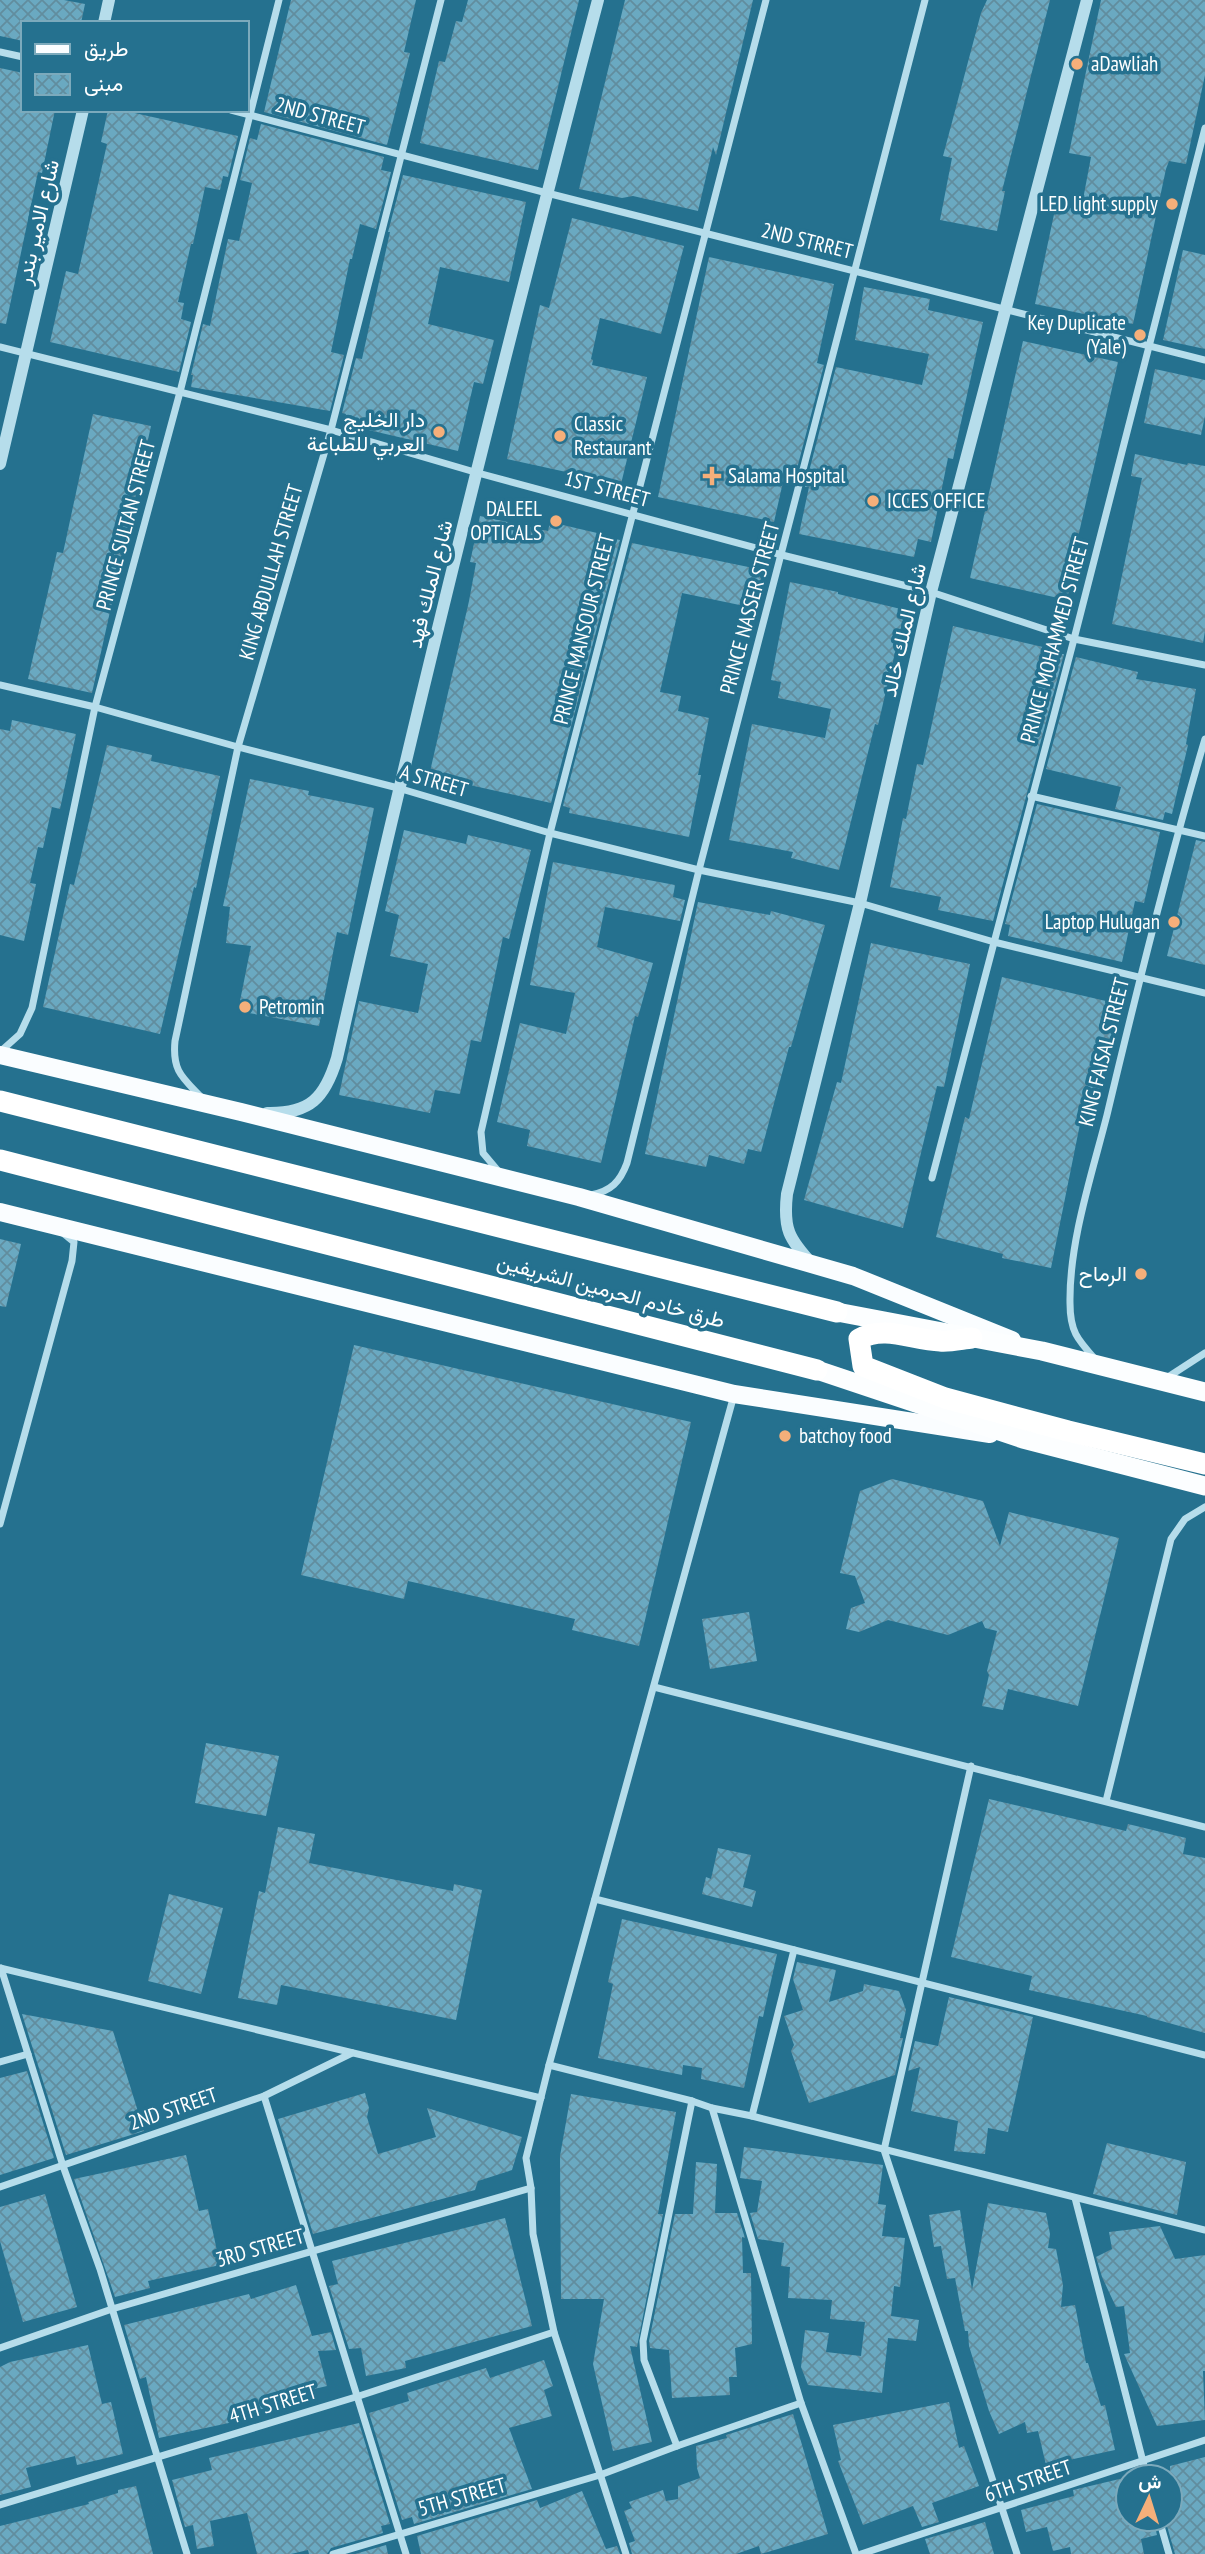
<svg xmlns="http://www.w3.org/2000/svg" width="1205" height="2554" viewBox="0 0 1205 2554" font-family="'PT Sans Narrow',Vazirmatn,sans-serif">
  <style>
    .building { fill: url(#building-cross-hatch) }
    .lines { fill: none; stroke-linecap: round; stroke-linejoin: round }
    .minor { stroke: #b6ddeb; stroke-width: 7 }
    .tertiary { stroke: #b6ddeb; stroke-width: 12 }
    .primary { stroke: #fafdff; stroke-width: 18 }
    .trunk { stroke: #fcfeff; stroke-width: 19 }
    .motorway { stroke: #fff; stroke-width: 21 }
    .poi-dot { fill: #f5af7a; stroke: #25718f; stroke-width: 2.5 }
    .labels { text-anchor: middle; stroke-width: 7; stroke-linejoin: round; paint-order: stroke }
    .poi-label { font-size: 21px; fill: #fff; stroke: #25718f; text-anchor: start }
    .street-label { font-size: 21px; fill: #fff; stroke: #25718f }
  </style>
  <defs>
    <pattern id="building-cross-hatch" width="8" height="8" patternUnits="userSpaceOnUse" patternTransform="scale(1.75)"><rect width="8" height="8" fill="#6aa9c1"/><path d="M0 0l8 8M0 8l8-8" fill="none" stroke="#618d9e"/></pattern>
  </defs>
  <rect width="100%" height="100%" fill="#25718f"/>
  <!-- building -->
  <g class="building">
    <polygon points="0,0 64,0 85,4 81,23 23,23 23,41 0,36"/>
    <polygon points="291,0 416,0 404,52 410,53 387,145 264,112"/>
    <polygon points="468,0 579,0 538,170 420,143 439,61 445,62 456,21 462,22"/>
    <polygon points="625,0 753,0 716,155 713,147 698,211 633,196 622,198 579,189"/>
    <polygon points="987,0 1050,0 1002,191 1005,191 997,231 940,220 952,158 943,156 981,13"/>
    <polygon points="1101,0 1205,0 1205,75 1186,164 1169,161 1166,169 1133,324 1035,304 1056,205 1081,210 1091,157 1069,153"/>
    <polygon points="0,68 23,73 23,110 55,110 42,173 38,172 6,324 0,323"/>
    <polygon points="108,110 121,110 238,136 228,177 223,176 220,190 205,187 193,244 191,244 178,302 184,303 181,319 191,322 179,372 50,342 66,271 78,274 107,144 101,142"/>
    <polygon points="261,124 384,157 381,170 391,172 376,229 360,224 352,259 350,259 331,352 344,355 330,411 191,387 193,375 191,375 203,324 210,326 228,239 239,241 252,183 240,180 250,138 257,140"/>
    <polygon points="403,175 526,202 509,282 440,267 428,324 494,340 483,384 474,382 458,451 343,424 346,414 342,413 356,358 362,359 390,232 388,232"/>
    <polygon points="572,218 684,246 661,334 600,318 591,359 593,360 592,365 647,377 621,484 507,459 540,305 549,308"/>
    <polygon points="1183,250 1205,255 1205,349 1163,340"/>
    <polygon points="709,257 834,284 817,363 824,365 793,484 783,482 774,522 658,497"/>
    <polygon points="864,287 930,299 928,310 983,322 953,459 948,458 931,542 918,539 914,557 799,534 809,487 805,487 836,367 922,385 929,354 855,340"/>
    <polygon points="1023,341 1118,362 1076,546 1079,546 1067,600 970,578"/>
    <polygon points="1155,369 1205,380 1205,416 1201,435 1144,423"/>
    <polygon points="93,414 151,426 92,693 28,679 57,552 63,553"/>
    <polygon points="1135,454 1187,465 1188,463 1205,466 1205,631 1203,643 1112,624 1142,478 1131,476"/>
    <polygon points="480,516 548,531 550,522 610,536 610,538 620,540 551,803 429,776 469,601 476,563 470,562"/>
    <polygon points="632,543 763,570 754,608 682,593 660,692 681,696 678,711 709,718 698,775 701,775 689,837 569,813 570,808 563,806"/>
    <polygon points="790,582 838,592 838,594 905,610 878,725 875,724 839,870 791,858 793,852 729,840 752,724 825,738 831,709 778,698 781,682 771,680"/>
    <polygon points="953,626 1060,651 1059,654 1064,654 993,921 938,910 941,897 890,887 903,818 906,819 917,764 923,765"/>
    <polygon points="1076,657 1138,672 1136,679 1196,689 1186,744 1188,745 1172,814 1165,812 1163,820 1115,809 1121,787 1046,769"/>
    <polygon points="12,720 76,734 60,809 52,807 43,848 38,847 30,883 36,884 24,941 0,935 0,729 10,731"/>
    <polygon points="107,745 152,755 151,761 220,776 196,888 194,887 160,1034 43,1007 70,884 74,885"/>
    <polygon points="250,779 309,791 308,795 374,808 348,935 337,932 319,1026 238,1011 251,946 226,943 230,907 223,906"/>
    <polygon points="1037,804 1160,832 1144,903 1135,901 1122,962 1008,936 1010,925 1005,924"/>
    <polygon points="404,830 466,844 468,835 531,850 509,939 503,937 481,1042 471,1040 460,1094 435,1090 430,1113 339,1095 359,1001 418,1013 428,964 390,956 399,915 385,911"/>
    <polygon points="1196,840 1205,842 1205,965 1167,956"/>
    <polygon points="553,862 675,885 673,897 685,900 680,921 605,907 597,947 653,963 638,1017 635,1016 601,1163 527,1146 530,1130 497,1122 520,1023 566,1034 575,993 530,985"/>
    <polygon points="698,902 770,915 771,911 825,925 791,1047 789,1047 761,1152 748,1149 744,1164 709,1155 706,1167 645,1154"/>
    <polygon points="871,943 970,964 944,1087 937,1086 903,1228 804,1200 837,1082 841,1083"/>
    <polygon points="1002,977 1119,1004 1091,1126 1080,1124 1051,1268 1002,1258 1003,1254 936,1237 965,1117 969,1119"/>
    <polygon points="0,1239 21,1244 6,1307 0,1306"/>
    <polygon points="354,1345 691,1422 639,1646 572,1630 575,1619 408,1581 404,1599 301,1575"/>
    <polygon points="892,1479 983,1501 1000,1546 1009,1512 1119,1538 1078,1706 1008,1689 1003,1710 982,1706 989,1675 987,1671 997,1631 985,1628 982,1621 948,1635 888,1620 859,1632 846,1629 851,1608 865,1603 855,1576 840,1573 860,1491"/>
    <polygon points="749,1612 757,1661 710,1669 702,1619"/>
    <polygon points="206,1743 279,1756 266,1816 195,1803"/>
    <polygon points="989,1799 1126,1831 1128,1824 1186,1838 1183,1854 1205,1858 1205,2033 1147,2017 1147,2016 1029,1990 1032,1976 951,1957"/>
    <polygon points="278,1827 315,1834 309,1863 453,1891 454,1884 482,1890 456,2020 281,1985 277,2005 238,1998 259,1891 265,1893"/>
    <polygon points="718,1848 751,1855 743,1887 756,1891 752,1907 702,1894 706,1877 711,1879"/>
    <polygon points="169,1894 223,1908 201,1994 148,1981"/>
    <polygon points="622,1919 777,1954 763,2017 759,2016 744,2088 701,2079 702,2068 683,2065 682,2075 598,2058 613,1984 608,1982"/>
    <polygon points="797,1962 836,1970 829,2002 863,1991 864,1984 899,1991 906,2010 900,2038 903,2038 895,2075 809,2103 791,2051 794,2045 784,2016 803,2010 793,1979"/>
    <polygon points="949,1997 1033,2017 1008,2132 988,2128 985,2154 954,2151 958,2121 911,2111 920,2067 908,2071 915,2041 938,2046"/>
    <polygon points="22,2014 113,2031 144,2131 66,2155"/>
    <polygon points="27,2071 54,2158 0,2175 0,2078"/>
    <polygon points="365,2093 369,2108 367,2117 378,2154 436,2137 427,2108 522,2137 512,2170 478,2181 475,2190 313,2234 278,2119"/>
    <polygon points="571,2094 676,2112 658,2214 663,2214 637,2347 630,2346 652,2442 613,2451 593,2364 604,2299 561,2299 560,2156"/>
    <polygon points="1107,2143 1186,2162 1177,2215 1093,2194"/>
    <polygon points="744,2147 883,2165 878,2204 886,2205 882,2236 905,2238 900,2287 894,2286 891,2316 919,2320 916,2341 888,2338 882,2393 808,2385 801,2367 805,2330 829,2333 826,2352 861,2356 865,2322 830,2319 832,2300 788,2298 790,2267 781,2266 784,2243 758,2239 750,2213 757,2212 762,2181 740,2178"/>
    <polygon points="186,2155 199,2211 208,2209 220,2265 148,2281 150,2288 115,2297 74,2179"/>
    <polygon points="696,2162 717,2164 715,2213 737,2213 745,2238 742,2237 743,2273 751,2273 752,2344 735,2348 737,2377 729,2377 730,2395 672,2398 669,2350 650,2348 649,2341 675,2214 693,2214"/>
    <polygon points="45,2194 77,2307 23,2322 0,2241 0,2207"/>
    <polygon points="988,2203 1046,2213 1050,2234 1048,2248 1056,2249 1063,2285 1061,2307 1075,2305 1086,2363 1088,2363 1101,2406 1105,2405 1115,2450 1046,2465 1038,2431 1027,2433 1025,2422 999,2434 989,2411 969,2346 968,2331 965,2331 955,2278 947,2279 941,2246 934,2247 929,2215 960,2210 972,2290"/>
    <polygon points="505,2218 532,2326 405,2361 406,2368 366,2376 361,2348 349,2349 330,2289 329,2286 338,2284 332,2261"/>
    <polygon points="1160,2226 1175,2259 1205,2255 1205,2371 1203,2371 1205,2420 1157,2426 1124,2354 1130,2353 1124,2306 1116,2307 1102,2277 1096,2257 1112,2249 1109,2232"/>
    <polygon points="296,2285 312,2336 331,2332 336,2350 318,2351 327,2386 310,2390 312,2397 236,2415 238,2421 159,2438 146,2377 140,2379 124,2325 249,2294 251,2299"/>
    <polygon points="88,2345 102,2404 111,2402 123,2454 77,2465 75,2456 26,2468 31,2487 0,2495 0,2367 10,2362"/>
    <polygon points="544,2360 553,2386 544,2390 552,2416 509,2428 532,2489 414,2524 412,2517 402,2520 369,2413 409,2401 407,2393 486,2368 490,2378"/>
    <polygon points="949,2402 959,2448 964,2446 979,2486 932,2503 939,2522 922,2527 913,2506 863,2525 838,2461 841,2460 833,2425"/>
    <polygon points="793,2414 828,2534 761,2554 759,2546 736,2554 632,2554 629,2543 635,2541 624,2511 632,2508 629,2502 663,2490 666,2501 678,2499 678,2486 700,2478 697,2468 696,2446 727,2438 726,2435"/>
    <polygon points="359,2423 390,2524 381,2526 383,2533 331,2548 327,2554 309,2554 308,2550 291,2554 257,2554 247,2513 210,2521 214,2546 197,2549 193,2525 185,2527 172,2480 212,2470 209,2458"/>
    <polygon points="1205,2457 1205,2554 1175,2554 1165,2519 1170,2519 1170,2466"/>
    <polygon points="1128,2477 1128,2519 1153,2519 1157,2535 1141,2539 1144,2554 1071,2554 1070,2547 1053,2551 1047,2527 1026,2532 1021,2510 1074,2496 1073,2490"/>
    <polygon points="136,2486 153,2554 0,2554 0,2526 89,2504 88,2502 118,2493 118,2490"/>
    <polygon points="582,2491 606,2549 617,2546 620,2554 421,2554 417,2536 537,2500 540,2508"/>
    <polygon points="985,2522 994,2554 930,2554 925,2539"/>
    <polygon points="386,2545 388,2554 355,2554"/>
  </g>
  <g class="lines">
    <!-- minor -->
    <g class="minor">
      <polyline points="0,52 23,57"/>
      <polyline points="231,110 547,193 1205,360"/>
      <polyline points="0,347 331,430 478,473 782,555 931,592 1074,639 1205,665"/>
      <polyline points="0,685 95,707 238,747 398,788 550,833 699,870 860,903 994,942 1205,993"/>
      <polyline points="1031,796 1205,836"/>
      <polyline points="0,1052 20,1034 32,1008 95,707 180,392 279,0"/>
      <path d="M203 1099C183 1078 172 1072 175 1041L238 747 331 430 441 0"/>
      <polyline points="499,1172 483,1153 481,1132 550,833 766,0"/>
      <polyline points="932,1178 1074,639 1205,128"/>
      <path d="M591 1195C611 1191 620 1182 627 1163L699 870 925 0"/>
      <path d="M1095 1359C1077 1339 1070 1331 1070 1303 1069 1242 1092 1174 1107 1115 1137 989 1168 863 1205 739"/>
      <polyline points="1165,1379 1205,1353"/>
      <polyline points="0,1524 72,1261 74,1242 63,1233"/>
      <polyline points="654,1687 1205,1827"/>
      <polyline points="971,1766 884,2150 1017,2554"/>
      <polyline points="1106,1801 1171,1539 1185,1519 1205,1507"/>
      <polyline points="595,1899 1205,2055"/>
      <polyline points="0,1968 541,2098"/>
      <polyline points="1,1968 63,2166 100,2269 187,2554"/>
      <polyline points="0,2062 28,2054"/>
      <polyline points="549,2065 692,2101 712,2108 752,2116 1205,2230"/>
      <polyline points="264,2096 406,2554"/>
      <polyline points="712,2108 801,2403 856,2554"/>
      <polyline points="752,2116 794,1950"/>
      <polyline points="0,2187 264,2096 352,2053"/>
      <polyline points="1075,2198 1147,2477"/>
      <polyline points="0,2348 112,2309 531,2188"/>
      <polyline points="677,2446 644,2360 643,2341 692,2101"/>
      <polyline points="0,2505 359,2396 554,2332"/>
      <polyline points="1159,2519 1169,2554"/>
      <polyline points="333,2554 600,2475 677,2446 801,2403"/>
      <polyline points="626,2554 554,2332 533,2234 531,2188 526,2158 549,2065 734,1395"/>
      <polyline points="861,2554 1205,2440"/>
    </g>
    <!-- tertiary -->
    <g class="tertiary">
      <polyline points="104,23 109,0"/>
      <polyline points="0,464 83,110"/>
      <path d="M267 1113C310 1114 325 1098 337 1058 417 704 505 351 598 0"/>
      <path d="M812 1264C789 1239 783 1229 787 1194L860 903 931 592 1087 0"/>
    </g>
    <!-- primary -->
    <g class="primary">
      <polyline points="0,1055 241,1112 579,1197 853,1276 1012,1340"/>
      <polyline points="0,1212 734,1394 990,1434"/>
    </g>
    <!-- trunk -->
    <g class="trunk">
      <polyline points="837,1312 1042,1351 1205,1392"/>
      <polyline points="817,1370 1023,1439 1205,1486"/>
    </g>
    <!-- motorway -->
    <g class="motorway">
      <polyline points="0,1101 837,1312"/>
      <polyline points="0,1160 817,1370"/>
      <path d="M972 1338C962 1339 950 1342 940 1341 912 1340 885 1325 859 1339L863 1366 945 1398 1068 1431 1205 1464"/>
    </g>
  </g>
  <!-- markers -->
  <g class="poi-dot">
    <circle cx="1077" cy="64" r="7"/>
    <circle cx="1172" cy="204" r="7"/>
    <circle cx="1140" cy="335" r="7"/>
    <circle cx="439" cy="432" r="7"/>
    <circle cx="560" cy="436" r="7"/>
    <path d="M708.5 465.5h7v7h7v7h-7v7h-7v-7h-7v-7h7z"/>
    <circle cx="873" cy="501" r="7"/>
    <circle cx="556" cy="521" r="7"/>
    <circle cx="1174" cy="922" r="7"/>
    <circle cx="245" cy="1007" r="7"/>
    <circle cx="1141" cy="1274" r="7"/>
    <circle cx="785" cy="1436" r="7"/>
  </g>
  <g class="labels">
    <!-- poi labels -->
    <g class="poi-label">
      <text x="1091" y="71">aDawliah</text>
      <text x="1158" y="211" text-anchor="end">LED light supply</text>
      <text x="1126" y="330" text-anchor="end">Key Duplicate<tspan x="1126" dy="24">(Yale)</tspan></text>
      <text x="425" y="427" text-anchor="end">دار الخليج<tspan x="425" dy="24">العربي للطباعة</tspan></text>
      <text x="574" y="431">Classic<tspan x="574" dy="24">Restaurant</tspan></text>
      <text x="728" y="483">Salama Hospital</text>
      <text x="887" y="508">ICCES OFFICE</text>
      <text x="542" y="516" text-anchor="end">DALEEL<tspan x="542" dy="24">OPTICALS</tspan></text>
      <text x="1160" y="929" text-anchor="end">Laptop Hulugan</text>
      <text x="259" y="1014">Petromin</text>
      <text x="1127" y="1281" text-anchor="end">الرماح</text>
      <text x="799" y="1443">batchoy food</text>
    </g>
    <!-- street labels -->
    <g class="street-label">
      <text transform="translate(320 116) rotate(15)" y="7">2ND STREET</text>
      <text transform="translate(38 222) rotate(-77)" y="7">شارع الامير بندر</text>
      <text transform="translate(807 241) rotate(14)" y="7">2ND STRRET</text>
      <text transform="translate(607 489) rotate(15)" y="7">1ST STREET</text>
      <text transform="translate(126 525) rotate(-75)" y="7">PRINCE SULTAN STREET</text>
      <text transform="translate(271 572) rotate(-74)" y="7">KING ABDULLAH STREET</text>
      <text transform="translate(430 584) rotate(-76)" y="7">شارع الملك فهد</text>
      <text transform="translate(750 608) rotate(-75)" y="7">PRINCE NASSER STREET</text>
      <text transform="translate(584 629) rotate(-76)" y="7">PRINCE MANSOUR STREET</text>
      <text transform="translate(904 630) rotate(-77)" y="7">شارع الملك خالد</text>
      <text transform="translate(1055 640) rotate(-75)" y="7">PRINCE MOHAMMED STREET</text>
      <text transform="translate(434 781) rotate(16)" y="7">A STREET</text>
      <text transform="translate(1104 1052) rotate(-76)" y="7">KING FAISAL STREET</text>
      <text transform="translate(611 1291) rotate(15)" y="7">طرق خادم الحرمين الشريفين</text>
      <text transform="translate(173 2109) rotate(-19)" y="7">2ND STREET</text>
      <text transform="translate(260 2248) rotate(-16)" y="7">3RD STREET</text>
      <text transform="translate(273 2404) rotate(-17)" y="7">4TH STREET</text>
      <text transform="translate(1028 2481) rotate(-19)" y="7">6TH STREET</text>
      <text transform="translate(462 2497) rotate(-16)" y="7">5TH STREET</text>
    </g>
  </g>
  <!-- legend -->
  <rect x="21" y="21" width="228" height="91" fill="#25718f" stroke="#7caabc" stroke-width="2"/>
  <rect x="35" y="44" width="35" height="10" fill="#fafdff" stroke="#7caabc" stroke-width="2"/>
  <text x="84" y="56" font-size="21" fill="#ffffff">طريق</text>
  <rect x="35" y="74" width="35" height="21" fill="url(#building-cross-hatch)" stroke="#7caabc" stroke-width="2"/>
  <text x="84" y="91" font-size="21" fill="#ffffff">مبنى</text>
  <!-- north arrow -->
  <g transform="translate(1149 2498) rotate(4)"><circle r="33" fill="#25718f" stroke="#7caabc" stroke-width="2"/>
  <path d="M0-5L12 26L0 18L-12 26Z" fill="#f5af7a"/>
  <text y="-10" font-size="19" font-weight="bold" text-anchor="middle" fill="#ffffff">ش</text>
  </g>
</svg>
